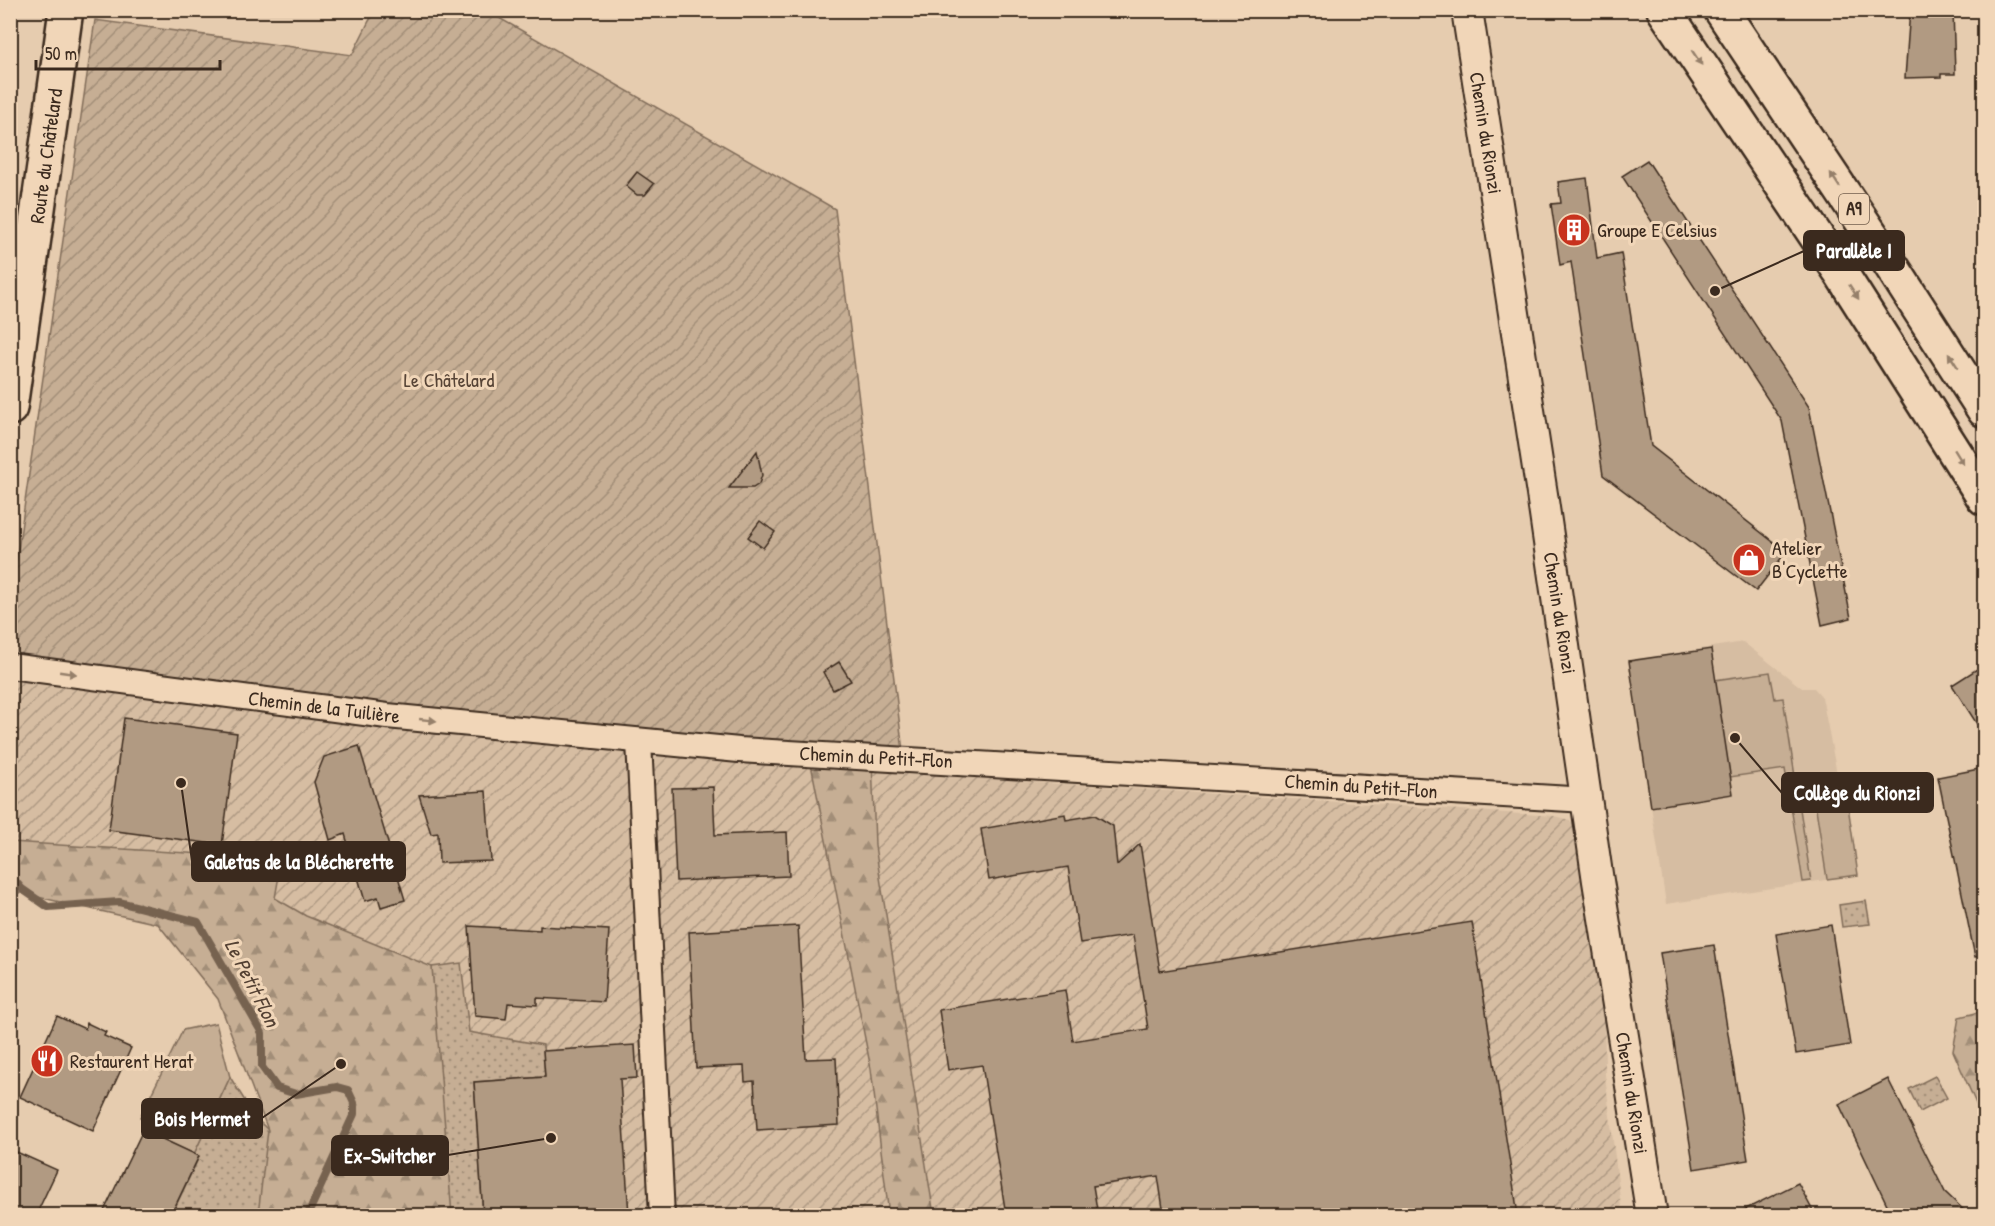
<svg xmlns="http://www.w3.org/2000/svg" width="1995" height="1226" viewBox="0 0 1995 1226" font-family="'Patrick Hand',sans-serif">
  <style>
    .built { fill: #d6bda2 }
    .industrial { fill: url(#industrial-furrows) }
    .grass { fill: url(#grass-dots); stroke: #806c59; stroke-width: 1.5 }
    .forest { fill: url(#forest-firs); stroke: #806c59; stroke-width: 1.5 }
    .park { fill: #c6ae94; stroke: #806c59; stroke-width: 1.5 }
    .garden { fill: url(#garden-furrows); stroke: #806c59; stroke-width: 1.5 }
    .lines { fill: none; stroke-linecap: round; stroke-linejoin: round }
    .stream { stroke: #766250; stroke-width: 8 }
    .building { fill: #b19a82; stroke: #3b2a1e; stroke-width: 1.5 }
    .minor-casing { stroke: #3b2a1e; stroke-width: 28 }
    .tertiary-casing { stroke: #3b2a1e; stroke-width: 34 }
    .secondary-casing { stroke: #3b2a1e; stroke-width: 38 }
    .motorway-casing { stroke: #3b2a1e; stroke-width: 38 }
    .minor { stroke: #f1d6b8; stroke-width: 24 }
    .tertiary { stroke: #f1d6b8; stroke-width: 30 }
    .secondary { stroke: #f1d6b8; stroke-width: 33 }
    .motorway { stroke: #f1d6b8; stroke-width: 33 }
    .oneway { fill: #96806b }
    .labels { text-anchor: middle; stroke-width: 6; stroke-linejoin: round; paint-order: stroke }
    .shield { fill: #f1d6b8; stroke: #725e4c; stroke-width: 1.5 }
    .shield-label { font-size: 18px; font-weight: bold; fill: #3b2a1e }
    .street-label { font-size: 20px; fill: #3b2a1e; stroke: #f1d6b8 }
    .poi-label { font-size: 20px; fill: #3b2a1e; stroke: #f1d6b8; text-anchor: start }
    .park-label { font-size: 20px; fill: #574436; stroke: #f1d6b8 }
    .water-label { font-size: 21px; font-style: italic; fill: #544133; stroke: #f1d6b8 }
    .leader { fill: none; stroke: #3b2a1e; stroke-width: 2 }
    .callout-dot { fill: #3b2a1e; stroke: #f1d6b8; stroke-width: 2 }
    .callout { fill: #3b2a1e; stroke: #3b2a1e; stroke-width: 2 }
    .callout-label { font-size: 21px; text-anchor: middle; font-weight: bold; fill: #fff }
  </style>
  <defs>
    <pattern id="industrial-furrows" width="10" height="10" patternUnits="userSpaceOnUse" patternTransform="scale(1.5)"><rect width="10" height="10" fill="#d6bda2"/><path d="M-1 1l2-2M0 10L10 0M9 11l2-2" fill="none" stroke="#af9a83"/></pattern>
    <pattern id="grass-dots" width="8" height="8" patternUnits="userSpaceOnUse" patternTransform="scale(1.5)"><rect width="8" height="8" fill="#c6ae94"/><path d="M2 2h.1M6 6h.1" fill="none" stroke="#a28e78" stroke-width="1.8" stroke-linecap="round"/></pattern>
    <pattern id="forest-firs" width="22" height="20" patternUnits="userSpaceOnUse" patternTransform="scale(1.5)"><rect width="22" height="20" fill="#c6ae94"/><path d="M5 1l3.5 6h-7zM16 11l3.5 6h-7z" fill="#a28e78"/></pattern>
    <pattern id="garden-furrows" width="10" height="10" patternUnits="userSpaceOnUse" patternTransform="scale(1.5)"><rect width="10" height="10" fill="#c6ae94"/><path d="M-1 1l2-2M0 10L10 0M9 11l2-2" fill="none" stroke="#a28e78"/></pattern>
  </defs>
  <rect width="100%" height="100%" fill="#e6ccaf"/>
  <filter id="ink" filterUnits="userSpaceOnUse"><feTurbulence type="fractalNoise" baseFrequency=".0167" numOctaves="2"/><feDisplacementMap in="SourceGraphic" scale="12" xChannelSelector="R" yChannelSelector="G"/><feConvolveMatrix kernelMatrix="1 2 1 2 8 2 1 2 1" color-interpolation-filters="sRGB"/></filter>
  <g filter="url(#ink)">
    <!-- built -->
    <polygon class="built" points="1743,642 1802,688 1814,688 1822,697 1838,779 1846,792 1858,875 1666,904 1629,661"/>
    <!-- industrial -->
    <g class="industrial">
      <polygon points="10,666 809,754 871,1069 889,1215 452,1215 306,916 275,898 282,859 11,843"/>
      <polygon points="872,757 1031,782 1554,816 1570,820 1584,839 1604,972 1605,1075 1622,1215 934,1215 875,846"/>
    </g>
    <!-- grass -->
    <g class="grass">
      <polygon points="1866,901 1870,924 1842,927 1839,905"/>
      <polygon points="461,963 469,1032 543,1045 545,1077 474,1082 483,1215 448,1215 432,967"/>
      <polygon points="1935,1076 1947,1098 1920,1112 1909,1089"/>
      <polygon points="230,1077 255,1117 269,1131 259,1215 171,1216 199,1157 194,1154"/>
    </g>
    <!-- forest -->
    <g class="forest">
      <polygon points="809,754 872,757 875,846 934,1215 889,1215 871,1069"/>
      <polygon points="11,842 282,859 275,898 306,916 432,967 452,1215 258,1215 268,1130 218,999 158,924 11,891"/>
      <polygon points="1984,1011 1984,1122 1953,1051 1959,1017"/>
    </g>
    <!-- park -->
    <g class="park">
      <polygon points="1770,672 1775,699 1783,698 1811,881 1803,882 1785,769 1730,777 1715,680"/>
      <polygon points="1838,779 1840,793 1846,792 1858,875 1827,879 1812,783"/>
      <polygon points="216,1023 230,1077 194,1154 143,1130 147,1121 140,1117 183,1030"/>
    </g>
    <!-- garden -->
    <polygon class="garden" points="374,11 487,11 835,209 904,759 11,666 11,598 95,20 352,55"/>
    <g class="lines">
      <!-- stream -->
      <polyline class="stream" points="10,875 22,889 48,907 119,902 198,922 262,1033 262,1067 277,1088 296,1094 337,1087 348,1090 354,1103 354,1114 307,1216"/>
    </g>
    <!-- building -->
    <g class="building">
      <polygon points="1910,10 1953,10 1955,74 1941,74 1941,77 1905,78"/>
      <polygon points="1647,160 1809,407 1851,618 1822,625 1782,421 1622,176"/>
      <polygon points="637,172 654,184 645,195 637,195 626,186"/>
      <polygon points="1587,178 1597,258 1621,253 1651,446 1786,552 1756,591 1603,475 1571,262 1560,265 1551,204 1561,203 1558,182"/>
      <polygon points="757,451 762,475 759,484 753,488 729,488"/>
      <polygon points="760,521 775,532 763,548 748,537"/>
      <polygon points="1711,649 1733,794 1651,807 1629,661"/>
      <polygon points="839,662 851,681 833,690 823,672"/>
      <polygon points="1977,669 1984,681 1984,735 1952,685"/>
      <polygon points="124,718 237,733 222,845 109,830"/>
      <polygon points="359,746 405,900 381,907 378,897 365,901 345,834 330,840 314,782 324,757"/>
      <polygon points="1984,768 1984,956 1975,957 1938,777"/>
      <polygon points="713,787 715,835 787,832 789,876 676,881 672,788"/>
      <polygon points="486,791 491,861 439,863 438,833 431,834 419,795"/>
      <polygon points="1065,814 1066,820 1095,815 1113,826 1117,865 1140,844 1160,971 1472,922 1518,1215 1164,1215 1158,1176 1093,1186 1098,1215 1006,1215 982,1065 948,1070 939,1010 1065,990 1073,1041 1148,1029 1133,935 1080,943 1068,867 989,880 981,829"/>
      <polygon points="1831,925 1850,1045 1796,1054 1776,934"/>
      <polygon points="469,926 540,930 540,926 609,930 604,1002 537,998 537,1005 508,1003 506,1019 475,1016"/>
      <polygon points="798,926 806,1059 836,1058 839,1125 757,1130 754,1081 745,1082 744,1066 696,1068 689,932"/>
      <polygon points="1714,945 1748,1160 1694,1169 1660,953"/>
      <polygon points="57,1016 85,1029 87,1023 106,1032 104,1036 131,1048 93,1131 20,1097"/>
      <polygon points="635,1045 637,1078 620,1079 629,1215 483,1215 474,1082 545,1077 543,1051"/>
      <polygon points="1888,1079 1945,1192 1969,1215 1892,1215 1839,1104"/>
      <polygon points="143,1130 199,1156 171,1215 102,1215"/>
      <polygon points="10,1149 57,1170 36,1215 10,1215"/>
      <polygon points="1798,1183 1815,1215 1734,1215"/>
    </g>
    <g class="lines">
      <!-- minor casing -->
      <g class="minor-casing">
        <g id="minor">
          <polyline points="10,666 387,716 739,750 1587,800"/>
          <polyline points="639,741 662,1216"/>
        </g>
      </g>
      <!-- tertiary casing -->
      <g class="tertiary-casing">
        <polyline id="tertiary" points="1467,10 1542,494 1598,881 1652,1216"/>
      </g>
      <!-- secondary casing -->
      <g class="secondary-casing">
        <polyline id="secondary" points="10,408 66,10"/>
      </g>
      <!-- motorway casing -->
      <g class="motorway-casing">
        <g id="motorway">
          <polyline points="1664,10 1839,270 1984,498"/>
          <polyline points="1721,10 1878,245 1984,410"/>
        </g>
      </g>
      <!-- minor -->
      <use href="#minor" class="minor"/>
      <!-- tertiary -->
      <use href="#tertiary" class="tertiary"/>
      <!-- secondary -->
      <use href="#secondary" class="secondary"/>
      <!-- motorway -->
      <use href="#motorway" class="motorway"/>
    </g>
    <!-- one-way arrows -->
    <defs><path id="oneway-solid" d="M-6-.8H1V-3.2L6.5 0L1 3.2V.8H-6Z" transform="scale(1.5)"/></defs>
    <g class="oneway">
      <use href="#oneway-solid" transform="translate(1697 58) rotate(56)"/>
      <use href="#oneway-solid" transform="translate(1835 180) rotate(-123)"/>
      <use href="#oneway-solid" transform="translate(1854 292) rotate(57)"/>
      <use href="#oneway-solid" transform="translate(1953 360) rotate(-123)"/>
      <use href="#oneway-solid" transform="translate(1959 457) rotate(58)"/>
      <use href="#oneway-solid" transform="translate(68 673) rotate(8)"/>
      <use href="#oneway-solid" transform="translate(428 720) rotate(6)"/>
    </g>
  </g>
  <!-- icons -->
  <defs>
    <g id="building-disc" transform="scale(1.725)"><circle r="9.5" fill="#c8321e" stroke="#f1d6b8"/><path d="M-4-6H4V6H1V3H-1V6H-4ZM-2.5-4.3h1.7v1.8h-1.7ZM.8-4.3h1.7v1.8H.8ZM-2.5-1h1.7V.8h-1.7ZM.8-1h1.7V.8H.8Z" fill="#fff"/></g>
    <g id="shop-disc" transform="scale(1.725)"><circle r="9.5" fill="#c8321e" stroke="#f1d6b8"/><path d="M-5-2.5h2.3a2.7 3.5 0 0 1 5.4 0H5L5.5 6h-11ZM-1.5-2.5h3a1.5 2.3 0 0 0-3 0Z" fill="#fff"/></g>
    <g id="restaurant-disc" transform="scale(1.725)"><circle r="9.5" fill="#c8321e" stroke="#f1d6b8"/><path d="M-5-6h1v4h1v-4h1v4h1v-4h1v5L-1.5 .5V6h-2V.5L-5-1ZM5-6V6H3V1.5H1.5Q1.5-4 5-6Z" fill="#fff"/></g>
  </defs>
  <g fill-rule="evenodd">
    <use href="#building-disc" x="1574" y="230"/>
    <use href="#shop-disc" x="1749" y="560"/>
    <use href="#restaurant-disc" x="47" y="1061"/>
  </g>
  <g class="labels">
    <!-- shield labels -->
    <rect class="shield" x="1839" y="194" width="30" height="30" rx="4.5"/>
    <g class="shield-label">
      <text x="1854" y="215">A9</text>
    </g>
    <!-- street labels -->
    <g class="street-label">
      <text transform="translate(1486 133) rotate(81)" y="7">Chemin du Rionzi</text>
      <text transform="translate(46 156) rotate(-82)" y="7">Route du Châtelard</text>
      <text transform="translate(1560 613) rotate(81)" y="7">Chemin du Rionzi</text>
      <text transform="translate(324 707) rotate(7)" y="7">Chemin de la Tuilière</text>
      <text transform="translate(876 757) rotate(3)" y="7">Chemin du Petit-Flon</text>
      <text transform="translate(1361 786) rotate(4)" y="7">Chemin du Petit-Flon</text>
      <text transform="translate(1632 1093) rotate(81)" y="7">Chemin du Rionzi</text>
    </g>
    <!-- poi labels -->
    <g class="poi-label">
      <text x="1597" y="237">Groupe E Celsius</text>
      <text x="1772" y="555">Atelier<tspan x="1772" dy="23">B'Cyclette</tspan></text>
      <text x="70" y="1068">Restaurent Herat</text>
    </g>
    <!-- park labels -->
    <g class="park-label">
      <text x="449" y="387">Le Châtelard</text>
    </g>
    <!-- water labels -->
    <g class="water-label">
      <text transform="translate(252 983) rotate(63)" y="7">Le Petit Flon</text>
    </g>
  </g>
  <!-- callouts -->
  <path class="leader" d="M1715 291L1804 251M1735 738L1782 793M181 783L192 861M341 1064L262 1118M551 1138L448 1155"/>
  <g class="callout-dot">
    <circle cx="1715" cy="291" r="6"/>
    <circle cx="1735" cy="738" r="6"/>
    <circle cx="181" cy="783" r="6"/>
    <circle cx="341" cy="1064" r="6"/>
    <circle cx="551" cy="1138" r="6"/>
  </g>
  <g class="callout">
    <rect x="1804" y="231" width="100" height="39" rx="6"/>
    <rect x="1782" y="773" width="151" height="39" rx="6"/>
    <rect x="192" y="842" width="213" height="39" rx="6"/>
    <rect x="142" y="1099" width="120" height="39" rx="6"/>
    <rect x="332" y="1136" width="116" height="39" rx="6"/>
  </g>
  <g class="callout-label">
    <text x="1854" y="258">Parallèle I</text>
    <text x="1857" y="800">Collège du Rionzi</text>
    <text x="299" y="869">Galetas de la Blécherette</text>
    <text x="202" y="1126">Bois Mermet</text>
    <text x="390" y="1163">Ex-Switcher</text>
  </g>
  <!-- margin -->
  <rect width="1995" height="1226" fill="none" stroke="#f1d6b8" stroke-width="36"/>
  <rect x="18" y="18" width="1959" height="1190" fill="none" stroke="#3b2a1e" stroke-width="2" filter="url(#ink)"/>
  <!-- scale -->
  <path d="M36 60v9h184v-9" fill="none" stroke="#3b2a1e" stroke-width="3"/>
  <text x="45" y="60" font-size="18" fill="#3b2a1e" stroke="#f1d6b8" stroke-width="4.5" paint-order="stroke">50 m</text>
</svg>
